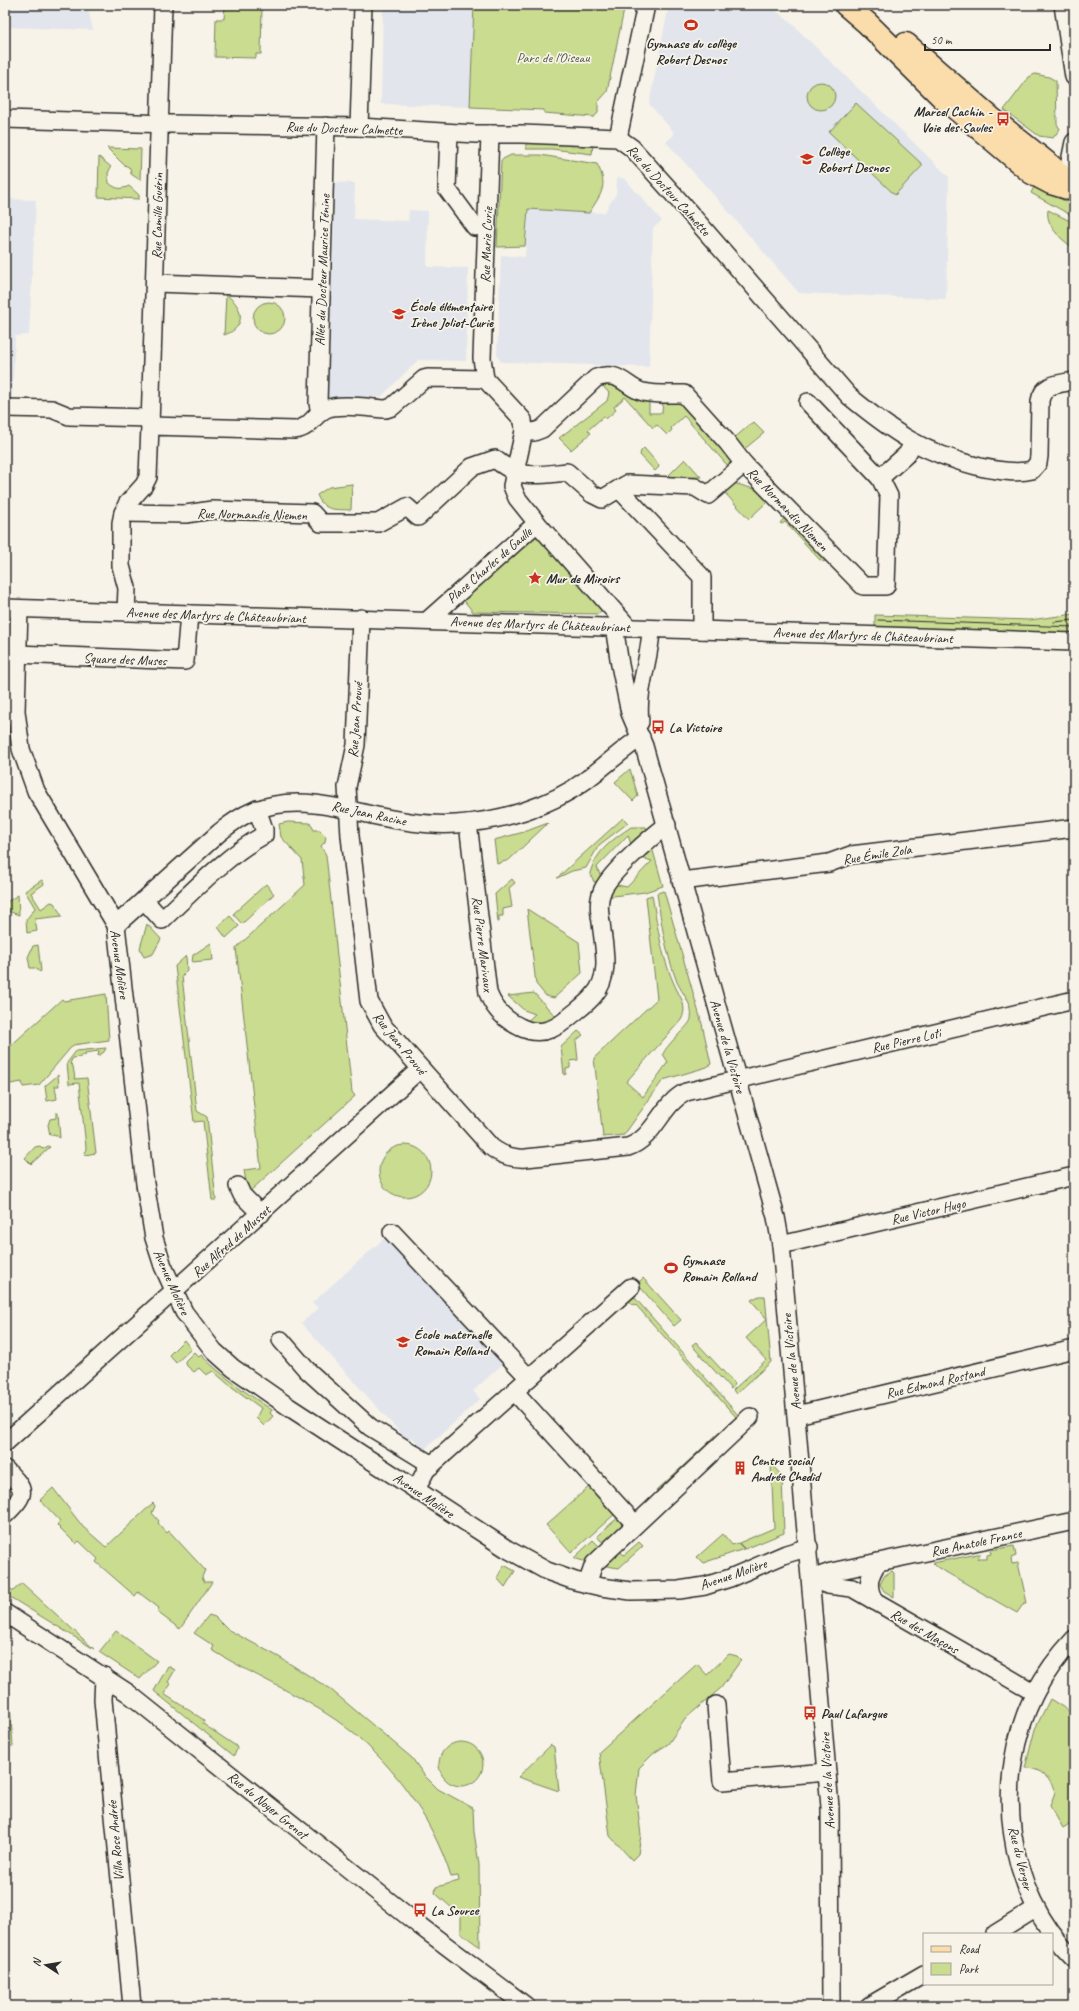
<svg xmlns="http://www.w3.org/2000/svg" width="1079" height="2011" viewBox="0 0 1079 2011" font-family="Caveat,sans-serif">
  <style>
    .built { fill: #e2e5ec }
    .green { fill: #c9dc90; stroke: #7a845e }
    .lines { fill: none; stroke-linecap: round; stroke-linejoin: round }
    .minor-casing { stroke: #2b2b2b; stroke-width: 20 }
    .major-casing { stroke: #2b2b2b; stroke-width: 25 }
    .minor { stroke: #f7f3e8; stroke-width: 17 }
    .major { stroke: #fbddab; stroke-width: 22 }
    .tram { stroke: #2b2b2b; stroke-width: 1 }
    .labels { text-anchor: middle; stroke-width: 3.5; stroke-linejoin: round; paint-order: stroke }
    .poi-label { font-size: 14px; font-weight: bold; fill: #2b2b2b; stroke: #f7f3e8; text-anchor: start }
    .park-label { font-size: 14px; fill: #525744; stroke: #f7f3e8 }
    .street-label { font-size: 14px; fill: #2b2b2b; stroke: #f7f3e8 }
  </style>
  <rect width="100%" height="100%" fill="#f7f3e8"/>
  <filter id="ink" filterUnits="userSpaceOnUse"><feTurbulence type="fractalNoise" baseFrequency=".025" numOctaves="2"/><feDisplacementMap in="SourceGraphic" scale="8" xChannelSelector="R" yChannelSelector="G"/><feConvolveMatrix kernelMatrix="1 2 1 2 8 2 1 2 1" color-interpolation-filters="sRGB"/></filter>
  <g filter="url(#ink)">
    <!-- built -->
    <g class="built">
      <polygon points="5,5 87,5 93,30 5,27"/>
      <polygon points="383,5 474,5 470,107 381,104"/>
      <polygon points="669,5 769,5 790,22 949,177 946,299 799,293 713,194 666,142 674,135 673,131 649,104"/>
      <polygon points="617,177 625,179 662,221 653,228 649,367 501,362 497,355 501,255 525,257 528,209 604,213 616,194"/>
      <polygon points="330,182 355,183 354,219 408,221 409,210 428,211 427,267 468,268 466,361 418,360 381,397 327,397 334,209 329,208"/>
      <polygon points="5,199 36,200 29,335 15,336 12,397 5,397"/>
      <polygon points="389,1234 505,1362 473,1391 480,1399 424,1450 412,1437 408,1440 405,1438 301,1323 319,1308 312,1303"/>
    </g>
    <!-- green -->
    <g class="green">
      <polygon points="225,5 262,5 261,54 256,54 256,58 215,57 216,19 224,19"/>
      <polygon points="474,5 625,5 607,92 598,102 598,113 594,117 544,113 544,110 470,107"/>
      <polygon points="1035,74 1049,77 1056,81 1057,124 1060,129 1053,138 1039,136 1004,110 1029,77"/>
      <circle cx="821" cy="96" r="14"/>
      <polygon points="856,103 923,165 895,195 829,132"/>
      <polygon points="526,143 593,145 592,154 552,149 526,149"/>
      <polygon points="107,148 141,149 140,180 131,174 130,168 123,164"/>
      <path d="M511 155H540L597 164C609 186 601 194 589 213L528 209 525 246 497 247 501 160Z"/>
      <path d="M99 157 111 167 108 173 109 183C116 189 121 190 129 186L139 195V199L98 197Z"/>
      <polygon points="1036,183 1052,195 1074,205 1074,217 1031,193"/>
      <path d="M1048 210 1074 223V248C1062 241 1045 225 1048 210Z"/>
      <path d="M226 295C244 306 247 328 224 335Z"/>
      <circle cx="269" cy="318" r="16"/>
      <polygon points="601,384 622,387 639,400 649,400 649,413 662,413 663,401 682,399 735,459 727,465 684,416 671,428 672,430 667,435 657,425 653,428 625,397 614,407 616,410 606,419 604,416 588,430 591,433 571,450 559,438 607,401 609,393"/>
      <polygon points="753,422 764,433 742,451 732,440"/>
      <polygon points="644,448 658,464 659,467 655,471 640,455 641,451"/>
      <polygon points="685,459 701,477 666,478"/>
      <polygon points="733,483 758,490 769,500 749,519 724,492"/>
      <path d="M352 484 351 510C335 509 324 512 317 495L329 487Z"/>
      <polygon points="787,515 827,559 824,562 819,559 785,522 782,524 780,523"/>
      <polygon points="539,532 605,608 598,614 473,612 462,598"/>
      <polygon points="1074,614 1074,635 875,628 875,615 1030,620"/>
      <polygon points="630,769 638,796 633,801 615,782"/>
      <polygon points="623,818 628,823 599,845 586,868 572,871 557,878"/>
      <polygon points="288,822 310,823 314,830 320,830 326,836 325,842 321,846 326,855 352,1092 355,1096 248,1193 244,1170 261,1168 236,948 305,885 302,860 281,837 279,824"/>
      <polygon points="548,823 509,860 497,864 494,840 524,832"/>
      <path d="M631 827H646L648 833 632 848 628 835 597 867 602 880 594 882 590 873C596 851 613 839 631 827Z"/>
      <polygon points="651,844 663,886 645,892 605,897 613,884 627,887 652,861 637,857"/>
      <polygon points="512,879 515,883 509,888 512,907 503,909 503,916 499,916 499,922 498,922 495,894"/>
      <polygon points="42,880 44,884 31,893 41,909 51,902 54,903 62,916 35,919 37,931 27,933 26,920 35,908 25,891"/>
      <polygon points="266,884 274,894 242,924 233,914"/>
      <path d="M664 891 702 1024 711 1064 707 1067 663 1080 624 1135 603 1137 594 1058 657 999 646 897 652 895C658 929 662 962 679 994 684 1003 686 1011 681 1020L626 1082 643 1097 668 1062 663 1054C669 1041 690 1026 691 1019 694 1006 682 993 677 982 666 953 661 923 657 893Z"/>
      <polygon points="18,895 19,915 5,910 5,903"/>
      <polygon points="527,909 579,942 582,973 554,998 546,996 536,984"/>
      <polygon points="230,916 239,926 226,938 218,927"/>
      <polygon points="147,924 161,939 153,954 144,957 140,948"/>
      <polygon points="211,943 213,960 192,962 193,955"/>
      <polygon points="38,945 41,971 40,972 35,968 30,968 28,957 33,946"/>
      <polygon points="186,956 187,971 182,976 197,1111 207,1117 216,1200 212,1200 203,1121 194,1122 175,966"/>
      <polygon points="534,993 558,1019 551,1024 524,1024 535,1014 524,1010 508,996"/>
      <polygon points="106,994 109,1040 73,1045 39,1085 23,1087 22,1082 5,1085 5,1051 62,999 64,1001"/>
      <polygon points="578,1031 583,1035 576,1041 578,1060 570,1061 570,1068 566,1069 566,1074 564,1075 561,1047"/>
      <polygon points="106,1048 104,1052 98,1056 99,1051 85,1053 85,1056 82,1054 81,1057 73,1058 70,1063 73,1066 75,1079 87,1078 96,1153 85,1155 86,1147 79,1083 69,1084 67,1063 76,1051"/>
      <polygon points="58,1075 59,1086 55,1086 57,1099 47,1101 45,1086"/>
      <polygon points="56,1113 58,1113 60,1138 54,1134 50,1135 48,1125 50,1119 56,1118"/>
      <circle cx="405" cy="1171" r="26"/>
      <polygon points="40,1146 43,1149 48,1146 50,1147 31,1164 25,1158 35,1147"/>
      <polygon points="643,1278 681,1320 674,1326 640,1287 639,1282"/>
      <polygon points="759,1296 765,1296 771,1362 736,1394 733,1390 766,1360 746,1338 767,1319 751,1300"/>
      <polygon points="632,1297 635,1298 739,1416 658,1494 656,1491 736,1417 635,1304 633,1305 628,1300"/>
      <polygon points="184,1340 191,1349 176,1363 169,1355"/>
      <polygon points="696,1342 735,1384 731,1389 695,1349 692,1345"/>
      <path d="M194 1352 199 1357 201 1355C223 1377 247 1393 272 1410L270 1413 273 1416 264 1426 256 1418 261 1408 228 1384 213 1371 206 1375 199 1368 194 1372 187 1366 185 1361Z"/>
      <polygon points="771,1464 782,1476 784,1533 745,1549 739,1543 774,1528"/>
      <polygon points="591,1485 616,1513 571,1553 546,1525"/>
      <polygon points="53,1488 83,1527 106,1547 153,1503 155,1506 152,1513 159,1521 158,1523 167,1533 169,1531 205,1570 202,1577 204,1582 212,1582 180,1629 157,1612 159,1608 138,1592 135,1596 96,1562 98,1559 79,1541 76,1544 57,1525 60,1521 40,1500"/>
      <polygon points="622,1514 625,1524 604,1543 601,1541 597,1536"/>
      <polygon points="723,1534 732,1545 738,1543 744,1549 703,1563 697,1557"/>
      <polygon points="593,1540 600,1547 589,1563 574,1558"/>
      <polygon points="639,1542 643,1546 619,1568 600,1565 618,1549 624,1555"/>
      <polygon points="1014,1546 1016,1556 1011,1558 1012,1564 1018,1563 1027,1603 1024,1603 1017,1613 937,1567 933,1563 977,1554 981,1554 977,1559 987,1559 987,1555 991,1554 990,1550"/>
      <polygon points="504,1565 515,1571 505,1587 497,1578"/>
      <polygon points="892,1571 894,1573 894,1597 884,1591 880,1584 885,1575"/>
      <polygon points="5,1583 13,1591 22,1583 94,1649 5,1594"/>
      <path d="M209 1615 215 1617 227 1629 279 1657 330 1689 412 1758 424 1775 438 1789 473 1808 474 1832 479 1864 480 1947 461 1933V1916L435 1893 436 1887 459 1881 458 1876 451 1877C432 1816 389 1757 336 1720 297 1693 252 1675 212 1650L214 1646 194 1633Z"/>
      <polygon points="116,1631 157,1661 140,1679 99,1652"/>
      <polygon points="5,1635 13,1746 5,1746"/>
      <polygon points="729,1654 737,1656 741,1660 721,1688 686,1718 668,1744 654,1753 639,1768 636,1795 641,1835 638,1854 632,1860 610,1836 599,1752 697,1664 707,1675"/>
      <polygon points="168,1666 175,1670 168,1682 171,1684 164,1694 204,1720 203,1724 236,1746 237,1749 234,1756 154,1691"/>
      <path d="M1050 1699 1074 1714V1821L1063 1828 1050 1806 1055 1792C1050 1778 1041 1768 1025 1768L1035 1729Z"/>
      <circle cx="461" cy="1764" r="22"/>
      <polygon points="551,1745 554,1747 559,1791 518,1777"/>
    </g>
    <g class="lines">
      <!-- minor casing -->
      <g class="minor-casing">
        <g id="minor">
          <polyline points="1063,5 1074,77"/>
          <path d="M5 119 170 124 359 127 476 134H522L618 138 632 148 668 188 849 396C894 433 923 453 980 467 996 470 1016 474 1032 470L1038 463 1039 456 1040 401C1043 383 1059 384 1074 381"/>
          <polyline points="359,127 363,5"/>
          <polyline points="449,133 447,189 475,227"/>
          <polyline points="490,134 482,358 485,379 523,420 524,431 512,486 517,498 537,523"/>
          <polyline points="618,138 646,5"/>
          <polyline points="1065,186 1074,142"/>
          <polyline points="155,283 321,289"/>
          <polyline points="5,408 52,409 69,416 150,418"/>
          <polyline points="320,413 318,403 326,126"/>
          <polyline points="150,426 163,5"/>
          <path d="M524 431 534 432 542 429 596 378C620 369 627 389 643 392 656 395 671 394 684 394L727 442 744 464"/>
          <polyline points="880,478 907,454 913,443"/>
          <polyline points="619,489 702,577 702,630"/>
          <path d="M123 513 186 514 212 510 312 513 321 523H378L407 507 418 517 472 467 495 459C520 480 537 475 567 472L592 494 602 499 627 484 695 487 708 495 744 464 863 586H886L889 496 880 478 808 402"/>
          <polyline points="5,608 1074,642"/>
          <polyline points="19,609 16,711 21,749 36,791 116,925 145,1184 154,1238 163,1266 184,1312 214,1351 233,1368 289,1407 507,1549 547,1571 575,1581 601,1587 631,1591 679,1590 705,1586 730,1578 786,1554 809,1547"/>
          <path d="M126 612 127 588 121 566V523L123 513 127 504 144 485 148 477 150 426 295 430C312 427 313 415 326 409 339 403 370 408 386 409L392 407 424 379 428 378 485 379"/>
          <path d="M361 618 356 745 347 787 350 836 369 1001 382 1025 491 1147C501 1155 513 1159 526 1158L628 1147C655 1138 661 1104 686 1092L1074 1000"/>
          <polyline points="428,620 537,523 629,628"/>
          <polyline points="614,626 620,665 630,713 644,746 776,1217 781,1245 830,1807 831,2006"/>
          <polyline points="17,654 185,661 189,614"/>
          <path d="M640 722C636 690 650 661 651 630"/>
          <path d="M468 823 488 993C494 1009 505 1020 520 1027 538 1036 553 1031 567 1019 576 1011 587 1004 594 995 612 975 603 945 601 922 599 910 598 900 603 889 612 871 650 838 667 825"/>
          <polyline points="681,881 829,863 851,855 1074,828"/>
          <path d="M144 900 162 920C194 890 226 856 264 835V829L257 809"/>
          <path d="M116 925 220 832C230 824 241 816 253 811 293 795 331 806 372 815 399 821 428 826 456 824 501 821 550 807 586 780 605 766 622 750 641 737"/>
          <polyline points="238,1186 242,1195 261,1214"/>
          <polyline points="392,1232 529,1378"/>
          <polyline points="781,1245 1074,1176"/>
          <polyline points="281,1340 306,1369 370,1427 432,1465"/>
          <polyline points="514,1391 635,1524"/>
          <polyline points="797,1415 1074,1349"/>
          <polyline points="5,1443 420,1069"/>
          <path d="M5 1469C27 1491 27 1493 5 1515"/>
          <polyline points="416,1490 426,1470 631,1287"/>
          <polyline points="811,1579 831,1572 1074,1521"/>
          <polyline points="811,1579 828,1585 852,1588 1035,1693"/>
          <polyline points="587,1584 594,1564 750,1417"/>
          <path d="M874 1601C866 1585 869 1576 878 1562"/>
          <polyline points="5,1613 128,1693 420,1926 526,2006"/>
          <path d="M1074 1639C1059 1655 1045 1674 1035 1693 992 1778 1005 1892 1074 1959"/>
          <polyline points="104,1676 103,1700 132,2006"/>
          <polyline points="716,1705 722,1781 827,1772"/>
          <polyline points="995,1934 1035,1909"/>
          <polyline points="869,2006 924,1974"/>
        </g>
      </g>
      <!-- major casing -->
      <g class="major-casing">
        <g id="major">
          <polyline points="846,5 867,23 942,97 1032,173 1051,183 1074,190"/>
          <polyline points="906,44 991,118 1051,166 1059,174 1065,186"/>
        </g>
      </g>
      <!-- minor -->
      <use href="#minor" class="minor"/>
      <!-- major -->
      <use href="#major" class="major"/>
      <!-- tram -->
      <g class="tram">
        <polyline points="878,620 1074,627"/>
        <polyline points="1054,622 1074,620"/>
      </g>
    </g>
  </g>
  <!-- icons -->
  <defs>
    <g id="stadium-bare" transform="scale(1.08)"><path d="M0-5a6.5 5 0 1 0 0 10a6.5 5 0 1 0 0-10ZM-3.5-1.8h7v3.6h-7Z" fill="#c8321e" stroke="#f7f3e8" stroke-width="2.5" paint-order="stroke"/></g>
    <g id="bus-bare" transform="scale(1.08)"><path d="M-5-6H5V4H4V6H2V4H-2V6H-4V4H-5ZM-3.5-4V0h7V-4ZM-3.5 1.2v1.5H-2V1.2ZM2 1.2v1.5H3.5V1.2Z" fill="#c8321e" stroke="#f7f3e8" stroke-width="2.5" paint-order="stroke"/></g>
    <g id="school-bare" transform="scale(1.08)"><path d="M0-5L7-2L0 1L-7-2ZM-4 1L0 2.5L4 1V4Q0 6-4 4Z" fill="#c8321e" stroke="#f7f3e8" stroke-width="2.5" paint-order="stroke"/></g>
    <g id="sight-bare" transform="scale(1.08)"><path d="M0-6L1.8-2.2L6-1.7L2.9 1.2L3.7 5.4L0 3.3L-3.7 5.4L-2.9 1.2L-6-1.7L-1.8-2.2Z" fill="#c8321e" stroke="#f7f3e8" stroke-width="2.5" paint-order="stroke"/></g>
    <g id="building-bare" transform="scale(1.08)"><path d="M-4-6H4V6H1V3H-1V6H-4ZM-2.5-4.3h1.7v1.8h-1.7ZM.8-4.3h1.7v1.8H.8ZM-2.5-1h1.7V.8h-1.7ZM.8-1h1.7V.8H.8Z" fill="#c8321e" stroke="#f7f3e8" stroke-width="2.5" paint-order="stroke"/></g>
  </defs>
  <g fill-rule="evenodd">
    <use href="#stadium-bare" x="691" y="25"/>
    <use href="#bus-bare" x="1003" y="119"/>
    <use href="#school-bare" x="807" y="159"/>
    <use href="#school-bare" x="399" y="314"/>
    <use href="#sight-bare" x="535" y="578"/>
    <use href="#bus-bare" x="658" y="727"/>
    <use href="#stadium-bare" x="671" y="1268"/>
    <use href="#school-bare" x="403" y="1342"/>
    <use href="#building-bare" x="740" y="1468"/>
    <use href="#bus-bare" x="810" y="1713"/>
    <use href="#bus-bare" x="420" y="1910"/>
  </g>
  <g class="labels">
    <!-- poi labels -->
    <g class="poi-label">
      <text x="691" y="48" text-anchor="middle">Gymnase du collège<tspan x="691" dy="16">Robert Desnos</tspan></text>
      <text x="992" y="116" text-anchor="end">Marcel Cachin -<tspan x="992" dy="16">Voie des Saules</tspan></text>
      <text x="818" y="156">Collège<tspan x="818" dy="16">Robert Desnos</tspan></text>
      <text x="410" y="311">École élémentaire<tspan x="410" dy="16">Irène Joliot-Curie</tspan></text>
      <text x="546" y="583">Mur de Miroirs</text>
      <text x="669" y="732">La Victoire</text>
      <text x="682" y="1265">Gymnase<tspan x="682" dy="16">Romain Rolland</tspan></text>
      <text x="414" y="1339">École maternelle<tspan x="414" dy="16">Romain Rolland</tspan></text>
      <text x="751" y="1465">Centre social<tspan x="751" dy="16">Andrée Chedid</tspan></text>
      <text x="821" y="1718">Paul Lafargue</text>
      <text x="431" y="1915">La Source</text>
    </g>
    <!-- park labels -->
    <g class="park-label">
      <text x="553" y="62">Parc de l'Oiseau</text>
    </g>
    <!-- street labels -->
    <g class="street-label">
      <text transform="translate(344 128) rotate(2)" y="5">Rue du Docteur Calmette</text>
      <text transform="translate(669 190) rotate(48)" y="5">Rue du Docteur Calmette</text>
      <text transform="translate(157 216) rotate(-89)" y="5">Rue Camille Guérin</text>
      <text transform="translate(486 245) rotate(-88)" y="5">Rue Marie Curie</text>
      <text transform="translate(322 270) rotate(-88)" y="5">Allée du Docteur Maurice Ténine</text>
      <text transform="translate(788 509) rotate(46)" y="5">Rue Normandie Niemen</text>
      <text transform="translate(252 514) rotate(1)" y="5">Rue Normandie Niemen</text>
      <text transform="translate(489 565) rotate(-41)" y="5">Place Charles de Gaulle</text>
      <text transform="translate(216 615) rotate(2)" y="5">Avenue des Martyrs de Châteaubriant</text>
      <text transform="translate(540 624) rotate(2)" y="5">Avenue des Martyrs de Châteaubriant</text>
      <text transform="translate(863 635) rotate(2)" y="5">Avenue des Martyrs de Châteaubriant</text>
      <text transform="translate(125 659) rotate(2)" y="5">Square des Muses</text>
      <text transform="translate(355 720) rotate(-86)" y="5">Rue Jean Prouvé</text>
      <text transform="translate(369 813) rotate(12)" y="5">Rue Jean Racine</text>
      <text transform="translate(877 854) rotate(-9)" y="5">Rue Émile Zola</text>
      <text transform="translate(483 944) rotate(83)" y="5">Rue Pierre Marivaux</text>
      <text transform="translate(120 964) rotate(82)" y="5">Avenue Molière</text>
      <text transform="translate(906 1040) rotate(-13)" y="5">Rue Pierre Loti</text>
      <text transform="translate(400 1043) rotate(51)" y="5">Rue Jean Prouvé</text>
      <text transform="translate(728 1046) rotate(74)" y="5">Avenue de la Victoire</text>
      <text transform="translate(928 1211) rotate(-13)" y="5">Rue Victor Hugo</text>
      <text transform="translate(231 1241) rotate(-42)" y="5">Rue Alfred de Musset</text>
      <text transform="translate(172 1282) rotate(66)" y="5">Avenue Molière</text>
      <text transform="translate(791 1362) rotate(-96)" y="5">Avenue de la Victoire</text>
      <text transform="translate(935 1382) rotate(-13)" y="5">Rue Edmond Rostand</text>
      <text transform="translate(424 1495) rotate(34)" y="5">Avenue Molière</text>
      <text transform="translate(976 1542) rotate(-12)" y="5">Rue Anatole France</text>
      <text transform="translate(733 1574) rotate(-19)" y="5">Avenue Molière</text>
      <text transform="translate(925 1631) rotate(30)" y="5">Rue des Maçons</text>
      <text transform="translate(827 1781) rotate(-93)" y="5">Avenue de la Victoire</text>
      <text transform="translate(268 1805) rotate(39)" y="5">Rue du Noyer Grenot</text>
      <text transform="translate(115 1841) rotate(-95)" y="5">Villa Rose Andrée</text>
      <text transform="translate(1021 1858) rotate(76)" y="5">Rue du Verger</text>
    </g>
  </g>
  <!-- margin -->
  <rect width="1079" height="2011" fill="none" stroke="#f7f3e8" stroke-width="20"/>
  <rect x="10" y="10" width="1059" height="1991" fill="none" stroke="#2b2b2b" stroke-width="1.5" filter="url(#ink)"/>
  <!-- legend -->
  <rect x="923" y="1933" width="130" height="52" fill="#f7f3e8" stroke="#a5a39c"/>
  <rect x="931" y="1946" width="20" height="6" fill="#fbddab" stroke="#a5a39c"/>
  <text x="959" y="1953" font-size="12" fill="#2b2b2b">Road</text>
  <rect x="931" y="1963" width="20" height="12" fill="#c9dc90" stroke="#a5a39c"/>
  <text x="959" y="1973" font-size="12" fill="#2b2b2b">Park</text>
  <!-- north arrow -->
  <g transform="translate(46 1965) rotate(282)" stroke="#f7f3e8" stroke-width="3" paint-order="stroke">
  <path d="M0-3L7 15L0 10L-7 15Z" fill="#2b2b2b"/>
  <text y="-6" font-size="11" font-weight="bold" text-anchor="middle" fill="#2b2b2b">N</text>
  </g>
  <!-- scale -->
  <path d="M925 44v6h125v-6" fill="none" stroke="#2b2b2b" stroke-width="2"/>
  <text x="931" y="44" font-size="12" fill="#2b2b2b" stroke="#f7f3e8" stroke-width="3" paint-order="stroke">50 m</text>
</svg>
